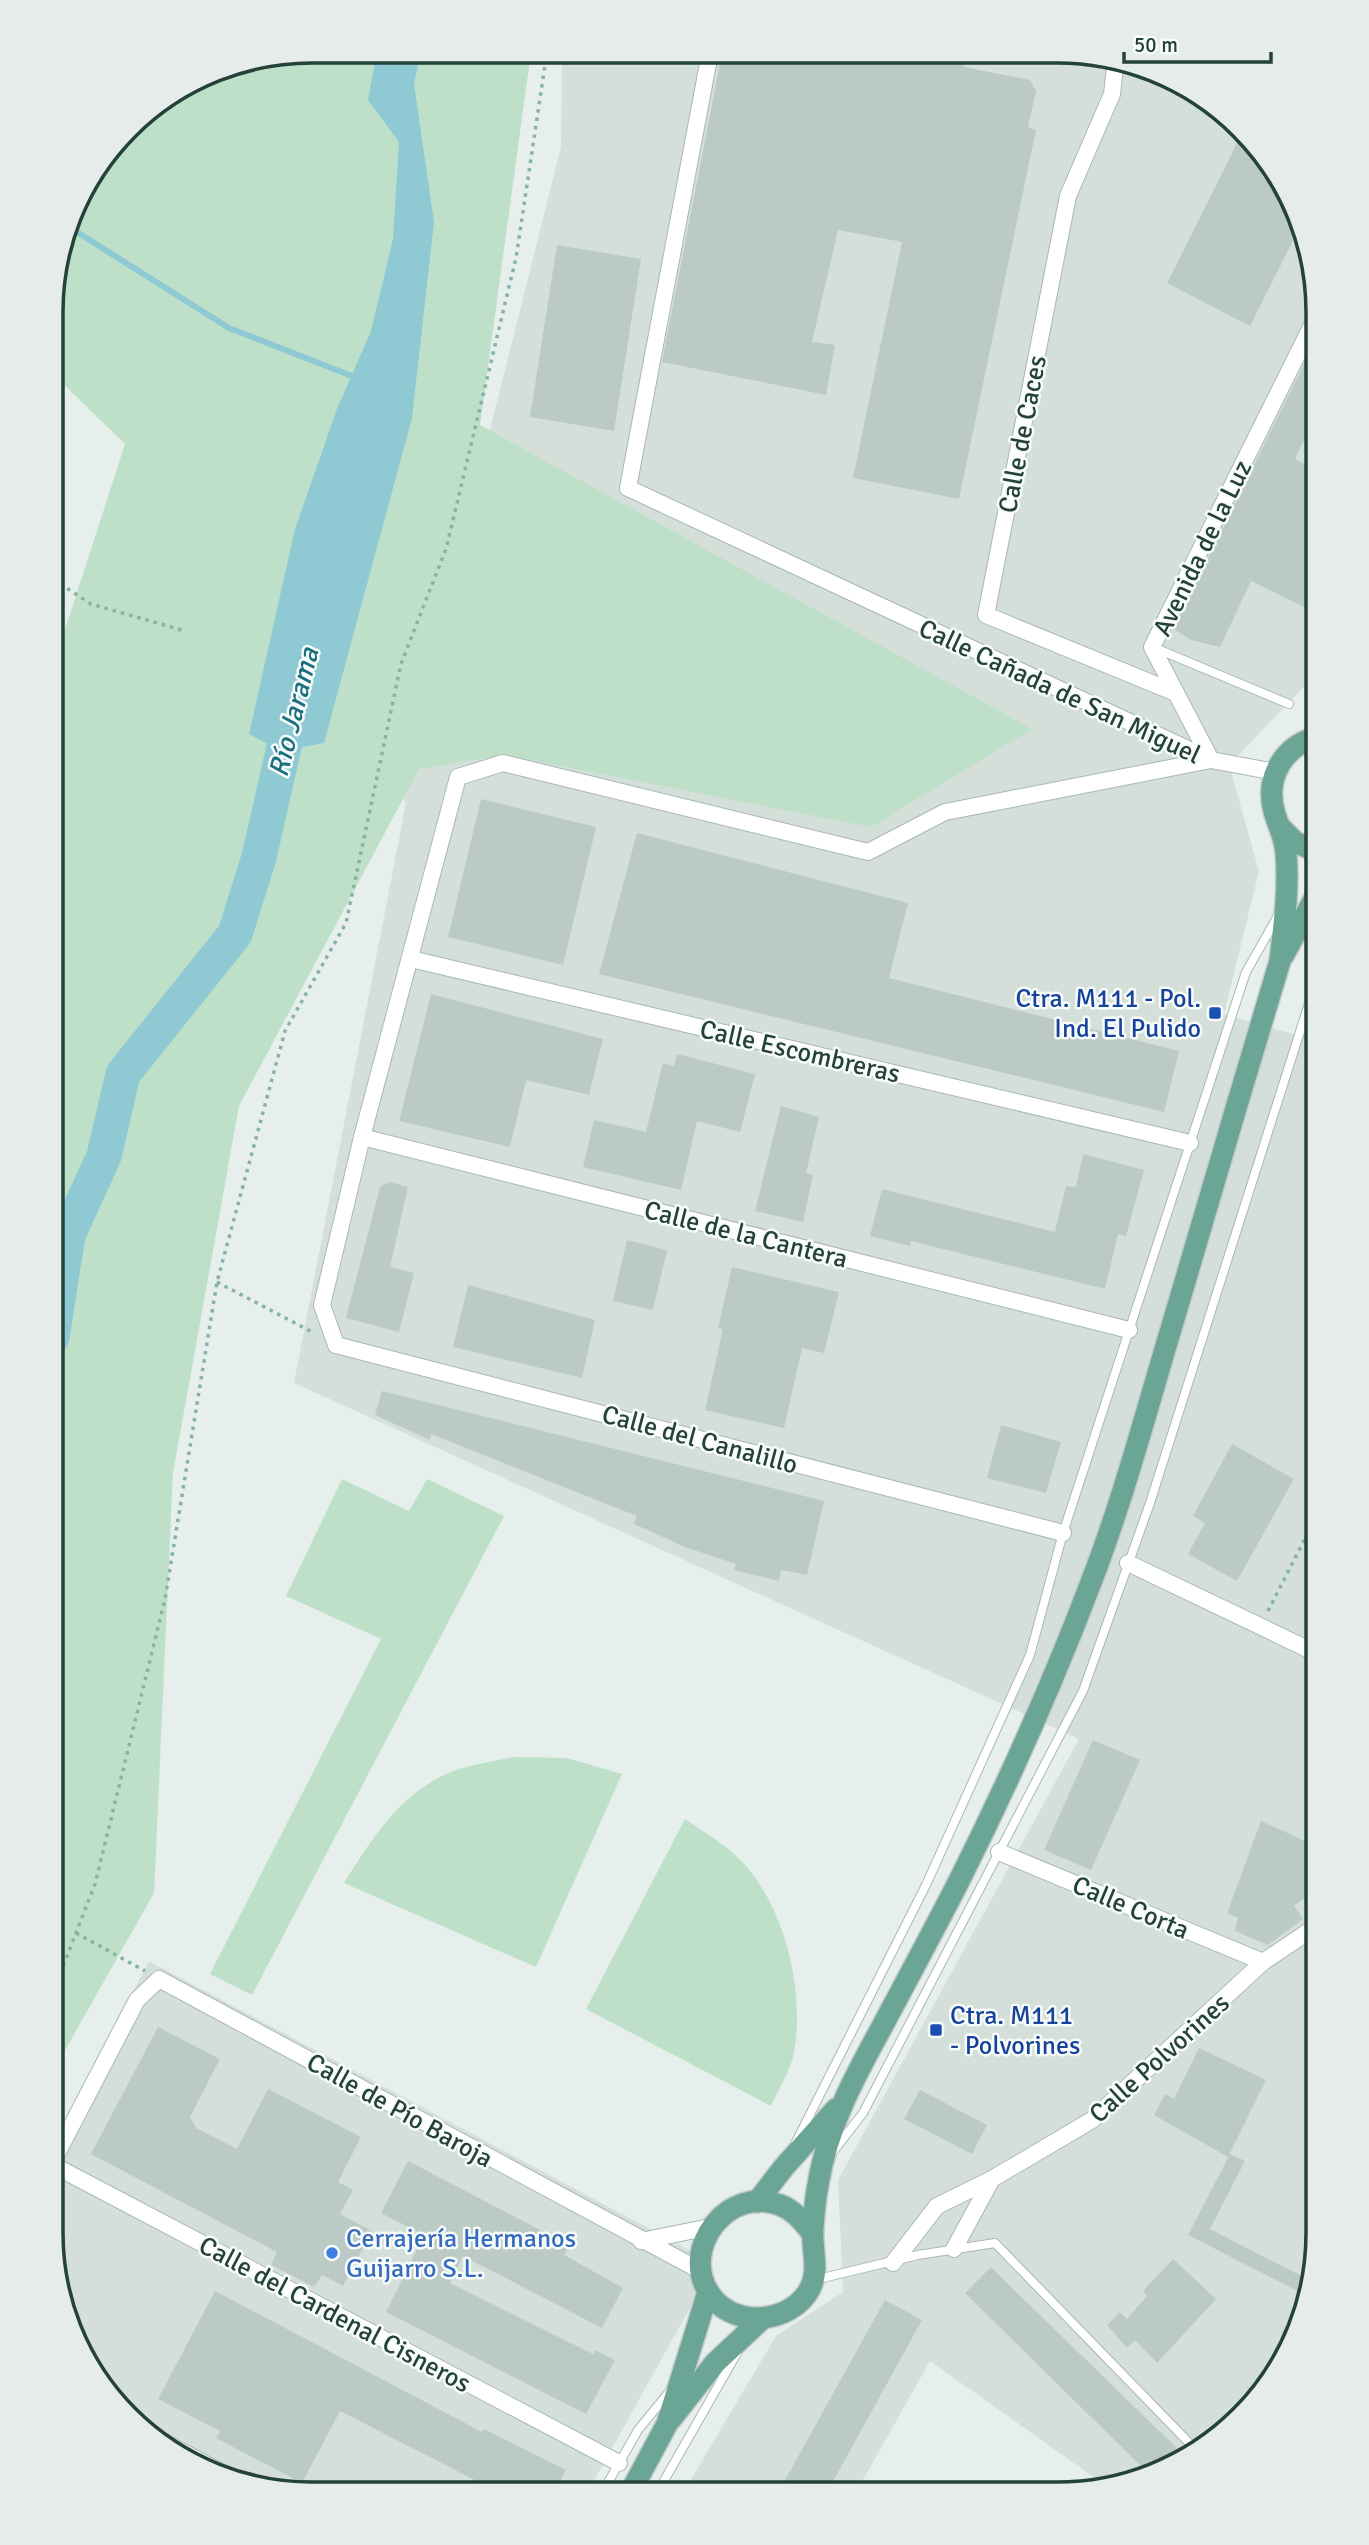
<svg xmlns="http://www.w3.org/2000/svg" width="1369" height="2545" viewBox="0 0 1369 2545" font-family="Signika,sans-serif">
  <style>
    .built { fill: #d4dfda }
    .green { fill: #bfe0c8 }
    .water { fill: #8ec9d4 }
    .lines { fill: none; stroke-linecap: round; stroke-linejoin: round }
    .stream { stroke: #8ec9d4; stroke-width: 6 }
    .river { stroke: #8ec9d4; stroke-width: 35 }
    .building { fill: #bbcac4 }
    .lane-casing { stroke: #a8b8b2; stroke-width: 10 }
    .street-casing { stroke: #a8b8b2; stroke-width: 18 }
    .primary-casing { stroke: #c2cac8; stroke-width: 24 }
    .path { stroke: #86b3a5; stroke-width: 3.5; stroke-dasharray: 3.5 5; stroke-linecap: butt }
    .lane { stroke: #fff; stroke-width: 8 }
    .street { stroke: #fff; stroke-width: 16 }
    .primary { stroke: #6aa596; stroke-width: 21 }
    .transit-dot { fill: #1a4fb4; stroke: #f7fbf9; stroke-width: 2.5 }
    .shop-dot { fill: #3f7fe0; stroke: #f7fbf9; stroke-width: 2.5 }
    .labels { text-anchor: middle; stroke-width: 5; stroke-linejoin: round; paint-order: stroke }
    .street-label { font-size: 26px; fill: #24423a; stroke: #f7fbf9 }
    .transit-label { font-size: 26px; fill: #164399; stroke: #f7fbf9; text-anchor: end }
    .shop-label { font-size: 26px; fill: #366cbe; stroke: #f7fbf9; text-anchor: start }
    .water-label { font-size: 28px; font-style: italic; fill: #1c6f80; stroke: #f7fbf9 }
    .rim { fill: none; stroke: #24423a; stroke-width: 3.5 }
  </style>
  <rect width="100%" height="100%" fill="#e6efeb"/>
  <!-- built -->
  <g class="built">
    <polygon points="562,52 1108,56 1172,77 1229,115 1274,166 1304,227 1318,312 1318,672 1229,765 1259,871 1224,1014 1318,1041 1318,2251 1299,2333 1264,2393 1203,2450 1142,2480 1106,2486 930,2361 855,2494 683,2493 776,2336 843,2292 838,2180 1079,1739 294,1383 406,803 381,765 451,585 561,147"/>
    <polygon points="149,1961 691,2251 695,2299 587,2493 277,2492 211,2474 140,2430 95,2379 65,2318 51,2233 51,2150"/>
  </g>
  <!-- green -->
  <g class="green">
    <polygon points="312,51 531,52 480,425 1032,729 871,827 505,755 419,769 239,1106 173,1473 154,1893 51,2075 52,670 125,444 53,374 53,278 78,196 139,116 212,70"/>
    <polygon points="342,1479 409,1511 427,1479 504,1516 252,1995 210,1974 381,1639 286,1596"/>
    <path d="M513 1757 567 1758 622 1774 536 1967 344 1883C373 1837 402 1790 456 1770 474 1764 495 1761 513 1757Z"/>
    <path d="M685 1819C701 1830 719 1841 733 1853 784 1897 807 1993 793 2057 789 2073 778 2090 771 2106L586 2009Z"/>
  </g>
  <!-- water -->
  <polygon class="water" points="377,51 421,51 414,84 434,222 412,418 324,743 281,751 249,734 295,529 337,409 371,331 393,239 399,142 368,100"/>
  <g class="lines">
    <!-- stream -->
    <polyline class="stream" points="69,227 229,328 357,378"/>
    <!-- river -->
    <polyline class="river" points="52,1337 68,1235 104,1156 123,1074 235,934 259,857 294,703"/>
  </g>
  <!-- building -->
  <g class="building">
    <polygon points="722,53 956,55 964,67 1030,80 1036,91 1028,127 1036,130 959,499 853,478 902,242 838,230 812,342 835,345 826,395 662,362"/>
    <polygon points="1243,131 1274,166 1302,223 1250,326 1167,283"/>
    <polygon points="557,245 641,259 614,431 530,417"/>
    <polygon points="1318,336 1318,411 1295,459 1318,471 1318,581 1304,607 1251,581 1220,647 1191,640 1173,629"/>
    <polygon points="481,799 596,827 563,965 448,937"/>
    <polygon points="637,833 908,903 889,978 1179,1051 1164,1112 599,974"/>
    <polygon points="431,994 603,1039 589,1095 526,1080 510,1147 399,1121"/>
    <polygon points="677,1054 755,1074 740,1132 697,1121 681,1190 583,1167 594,1120 646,1132 663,1063 674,1066"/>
    <polygon points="781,1106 819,1117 806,1173 813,1175 803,1222 755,1211"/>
    <polygon points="1083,1154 1144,1170 1126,1236 1118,1234 1105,1289 911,1241 910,1246 870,1236 882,1189 1055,1232 1066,1186 1076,1187"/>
    <polygon points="390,1182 408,1187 390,1267 414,1273 399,1332 346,1318 380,1187"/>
    <polygon points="627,1240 667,1250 653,1310 613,1301"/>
    <polygon points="732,1267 839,1292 824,1353 802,1348 784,1428 705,1410 723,1329 718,1328"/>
    <polygon points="468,1285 595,1320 582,1378 453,1347"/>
    <polygon points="382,1391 824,1501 807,1575 781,1570 779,1581 734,1570 736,1564 685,1547 634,1524 637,1516 431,1434 430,1440 375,1415"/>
    <polygon points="1001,1425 1061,1442 1046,1493 987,1478"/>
    <polygon points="1232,1444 1294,1479 1237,1581 1188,1554 1205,1523 1193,1516"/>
    <polygon points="1093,1740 1140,1760 1091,1870 1044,1850"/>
    <polygon points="1261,1821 1318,1847 1318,1878 1312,1892 1294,1906 1303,1919 1268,1945 1235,1931 1238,1918 1227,1913"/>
    <polygon points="158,2027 220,2059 190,2117 196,2128 237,2149 268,2089 361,2137 338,2182 353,2190 340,2214 372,2231 343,2286 322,2275 314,2287 271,2265 277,2252 91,2154"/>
    <polygon points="1199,2048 1266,2080 1228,2157 1154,2115 1165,2094 1174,2099"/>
    <polygon points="920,2090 987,2125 972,2154 904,2119"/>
    <polygon points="1230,2154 1245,2161 1210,2229 1311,2281 1307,2296 1188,2235"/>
    <polygon points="408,2161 569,2245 564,2255 623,2288 602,2328 463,2256 450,2283 593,2354 595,2350 615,2360 586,2414 386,2312 424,2235 381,2213"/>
    <polygon points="1173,2259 1216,2299 1157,2363 1135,2340 1127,2348 1107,2325 1120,2312 1127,2319 1147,2296 1143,2291"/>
    <polygon points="991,2267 1006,2282 1187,2458 1151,2476 965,2293"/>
    <polygon points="215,2291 482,2432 484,2429 566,2470 554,2493 500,2493 340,2411 302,2483 216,2438 220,2431 158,2399"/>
    <polygon points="885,2300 922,2320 826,2494 778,2493"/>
  </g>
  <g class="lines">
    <!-- lane casing -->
    <g class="lane-casing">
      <g id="lane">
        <polyline points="1155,648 1289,704"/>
        <polyline points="1304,1026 1318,1030"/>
        <polyline points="796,2142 926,1885 1030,1655 1063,1533 1246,972 1279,914"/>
        <polyline points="832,2153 863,2113 1083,1691 1150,1503 1318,975"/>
        <polyline points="814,2280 918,2255 995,2243 1198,2452"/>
        <polyline points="602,2493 638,2430 670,2391"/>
        <polyline points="657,2493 737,2353"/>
      </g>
    </g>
    <!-- street casing -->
    <g class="street-casing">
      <g id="street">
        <polyline points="710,53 628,488 1211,760 945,812 868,852 503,763 458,777 362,1137 322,1305 336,1345 1063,1533"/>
        <polyline points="1116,59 1112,94 1068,196 986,615 1176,693"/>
        <polyline points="1275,772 1211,760 1152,647 1318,313"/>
        <polyline points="411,959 1190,1143"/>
        <polyline points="362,1137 1129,1330"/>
        <polyline points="1128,1563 1318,1654"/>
        <polyline points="999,1852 1263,1962"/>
        <polyline points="51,2164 619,2463"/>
        <polyline points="51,2165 137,2000 159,1979 699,2270"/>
        <polyline points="641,2241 710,2227"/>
        <polyline points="954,2249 992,2179"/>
        <polyline points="893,2263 937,2206 992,2179 1092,2120 1263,1962 1318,1925"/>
        <polyline points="139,2429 240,2482"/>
      </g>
    </g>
    <!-- primary casing -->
    <g class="primary-casing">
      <g id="primary">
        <polyline points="1282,829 1295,842 1318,852"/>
        <polyline points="1283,956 1318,892"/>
        <polyline points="757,2202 784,2167 836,2109"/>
        <path d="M812 2233C803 2222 794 2210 780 2205 728 2185 680 2248 709 2293 730 2326 782 2326 806 2295 822 2273 811 2253 813 2228 814 2214 815 2199 818 2185 827 2127 855 2076 883 2025 909 1976 935 1928 960 1879 1008 1783 1052 1685 1090 1585 1124 1498 1147 1408 1174 1319 1209 1200 1244 1080 1280 961 1284 925 1289 889 1286 853 1285 837 1278 826 1274 811 1265 777 1284 745 1318 737"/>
        <polyline points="671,2419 715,2363 763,2318"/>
        <polyline points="630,2493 667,2424 708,2292"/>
      </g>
    </g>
    <!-- path -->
    <g class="path">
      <polyline points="53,579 91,604 185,631"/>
      <polyline points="217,1282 314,1333"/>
      <polyline points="1268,1611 1318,1513"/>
      <polyline points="76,1933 145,1971"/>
      <polyline points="51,1988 62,1969 95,1884 165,1599 217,1282 285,1031 346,923 401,664 446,549 516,258 547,52"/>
    </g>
    <!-- lane -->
    <use href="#lane" class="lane"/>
    <!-- street -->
    <use href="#street" class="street"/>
    <!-- primary -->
    <use href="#primary" class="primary"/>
  </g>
  <!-- markers -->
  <g class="transit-dot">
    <rect x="1208" y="1006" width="14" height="14" rx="3.5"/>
    <rect x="929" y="2023" width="14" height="14" rx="3.5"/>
  </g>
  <circle class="shop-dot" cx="332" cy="2253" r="7"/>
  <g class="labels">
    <!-- street labels -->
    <g class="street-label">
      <text transform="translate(1022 434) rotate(-79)" y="9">Calle de Caces</text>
      <text transform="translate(1202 548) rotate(-64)" y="9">Avenida de la Luz</text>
      <text transform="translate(1060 691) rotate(25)" y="9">Calle Cañada de San Miguel</text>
      <text transform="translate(800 1051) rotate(13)" y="9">Calle Escombreras</text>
      <text transform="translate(746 1234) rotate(14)" y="9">Calle de la Cantera</text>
      <text transform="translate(700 1439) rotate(15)" y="9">Calle del Canalillo</text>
      <text transform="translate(1131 1907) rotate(23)" y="9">Calle Corta</text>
      <text transform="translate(1159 2058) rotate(-42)" y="9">Calle Polvorines</text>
      <text transform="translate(400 2110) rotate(29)" y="9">Calle de Pío Baroja</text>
      <text transform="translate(335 2314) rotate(28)" y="9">Calle del Cardenal Cisneros</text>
    </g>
    <!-- transit labels -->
    <g class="transit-label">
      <text x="1201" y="1007">Ctra. M111 - Pol.<tspan x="1201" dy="30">Ind. El Pulido</tspan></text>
      <text x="950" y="2024" text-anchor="start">Ctra. M111<tspan x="950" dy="30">- Polvorines</tspan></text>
    </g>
    <!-- shop labels -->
    <g class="shop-label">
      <text x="346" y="2247">Cerrajería Hermanos<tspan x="346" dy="30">Guijarro S.L.</tspan></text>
    </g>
    <!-- water labels -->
    <g class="water-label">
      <text transform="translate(293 712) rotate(-76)" y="10">Río Jarama</text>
    </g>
  </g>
  <!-- crop -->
  <path d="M0 0H1369V2545H0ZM312 63H1057A249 249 0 0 1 1306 312V2233A249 249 0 0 1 1057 2482H312A249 249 0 0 1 63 2233V312A249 249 0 0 1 312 63Z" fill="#e6ecea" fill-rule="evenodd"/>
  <path class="rim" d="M312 63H1057A249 249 0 0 1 1306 312V2233A249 249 0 0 1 1057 2482H312A249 249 0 0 1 63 2233V312A249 249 0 0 1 312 63Z"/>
  <!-- scale -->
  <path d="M1124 52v10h147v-10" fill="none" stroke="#24423a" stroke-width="3.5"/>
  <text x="1134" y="52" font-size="21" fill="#24423a" stroke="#f7fbf9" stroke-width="5" paint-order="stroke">50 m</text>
</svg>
